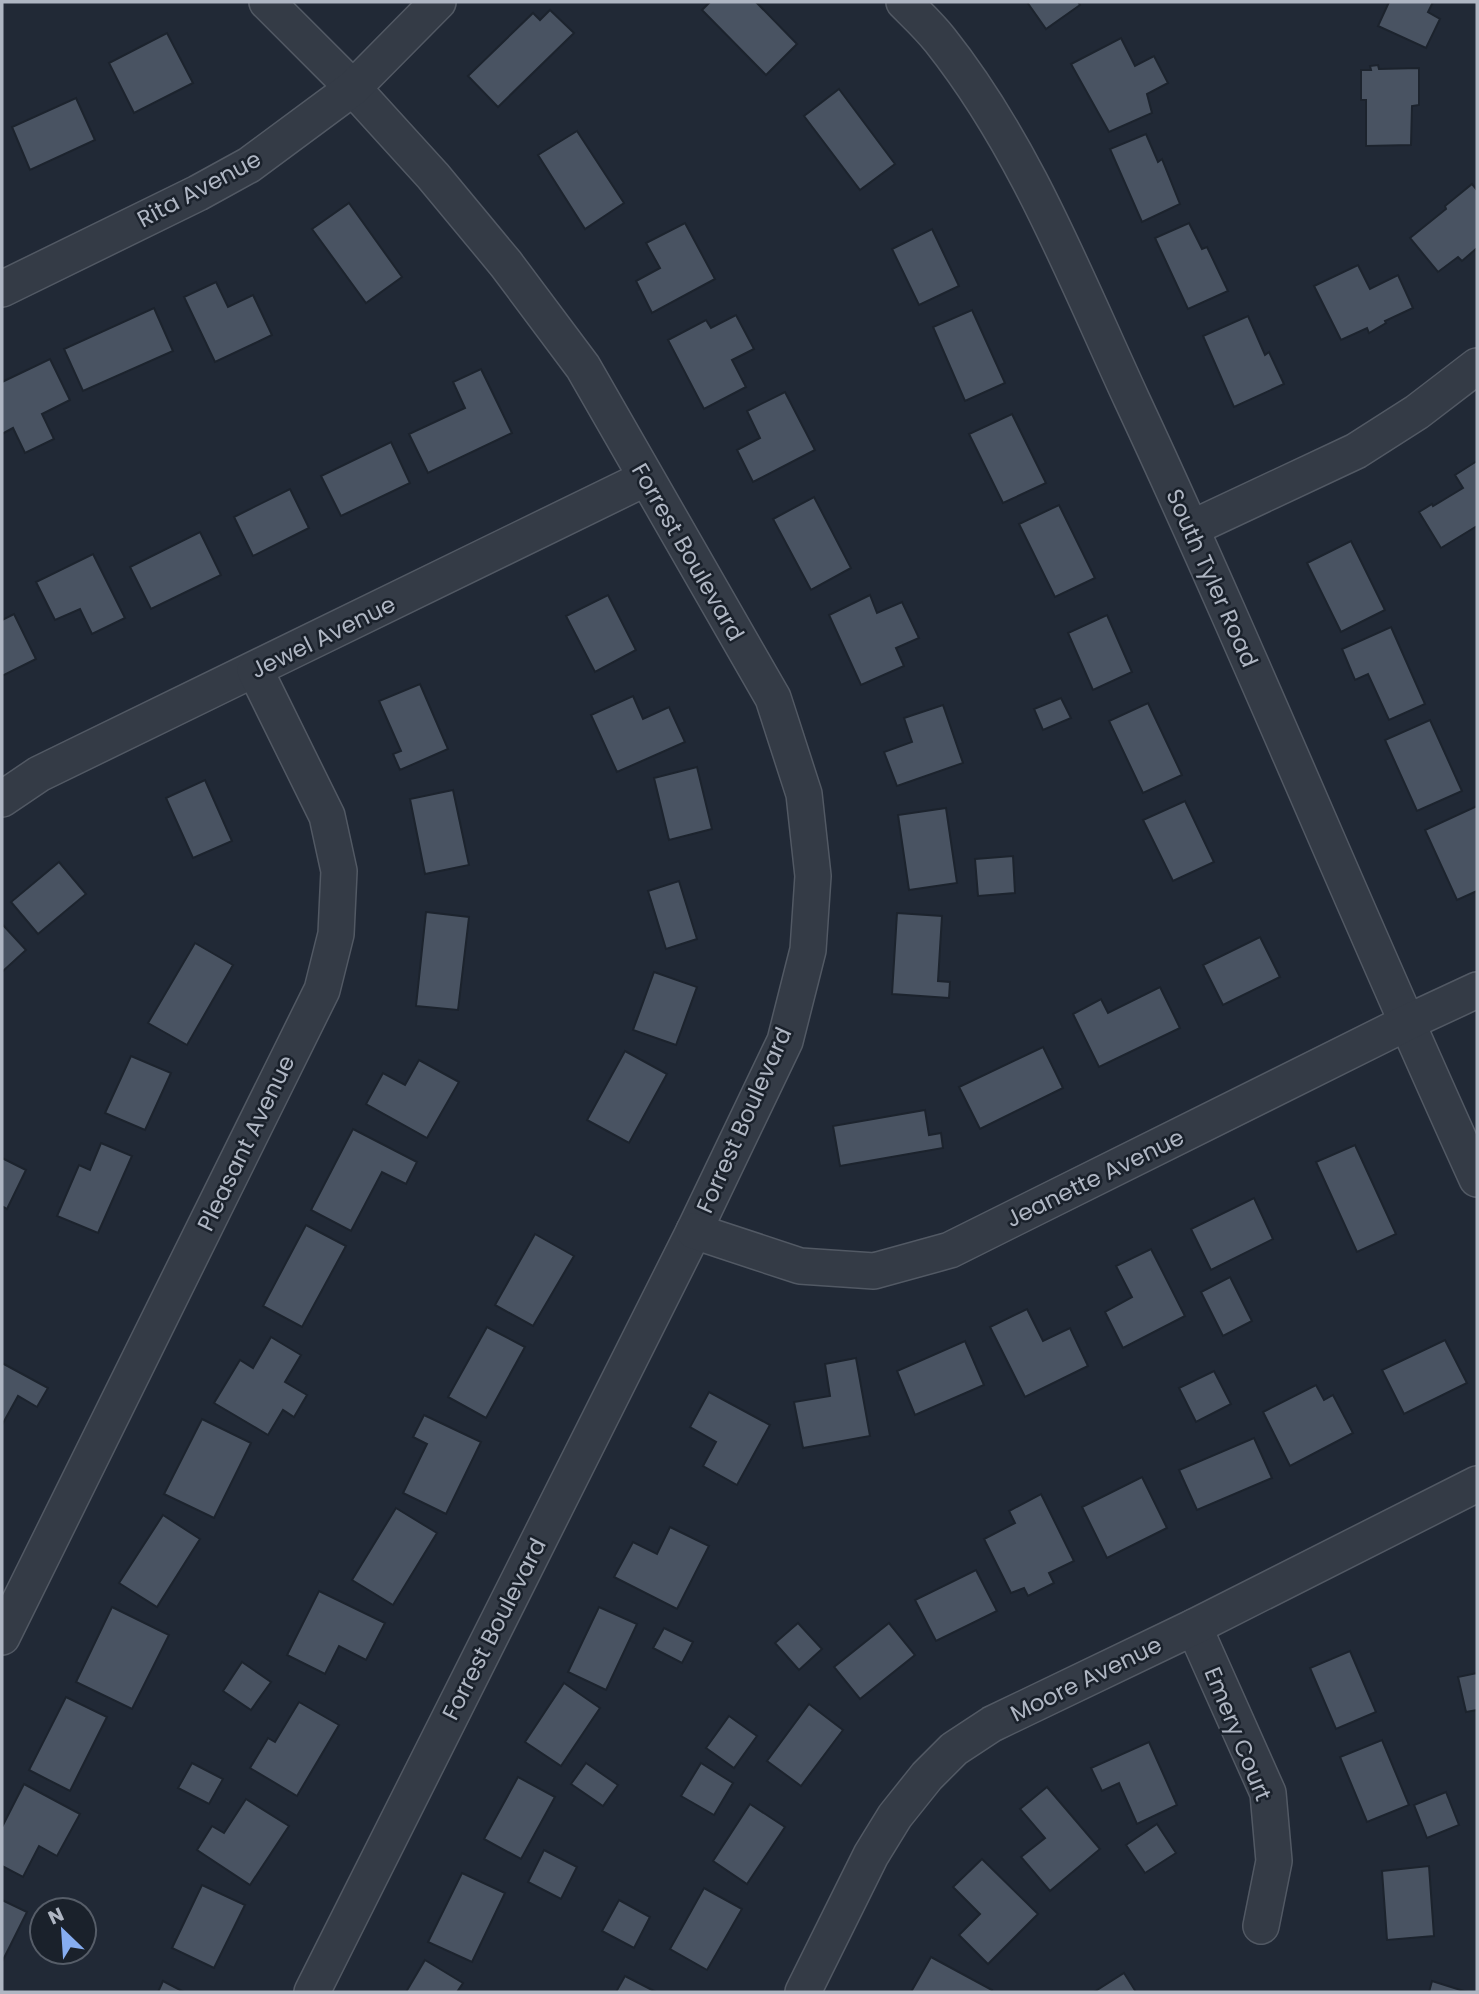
<svg xmlns="http://www.w3.org/2000/svg" width="1479" height="1994" viewBox="0 0 1479 1994" font-family="Poppins,sans-serif">
  <style>
    .building { fill: #495362; stroke: #1c232d; stroke-width: 2 }
    .lines { fill: none; stroke-linecap: round; stroke-linejoin: round }
    .street-casing { stroke: #525964; stroke-width: 38 }
    .street { stroke: #343b46; stroke-width: 35 }
    .labels { text-anchor: middle; stroke-width: 5; stroke-linejoin: round; paint-order: stroke }
    .street-label { font-size: 23px; fill: #afb6c3; stroke: #1a212b }
  </style>
  <rect width="100%" height="100%" fill="#212936"/>
  <!-- building -->
  <g class="building">
    <polygon points="710,2 756,2 797,44 766,75 702,10"/>
    <polygon points="1027,2 1078,2 1080,5 1046,29"/>
    <polygon points="1389,2 1433,2 1428,12 1440,19 1426,48 1378,26"/>
    <polygon points="550,10 574,33 498,107 468,76 533,13 540,20"/>
    <polygon points="167,33 193,83 134,113 109,63"/>
    <polygon points="1121,38 1135,66 1154,56 1168,83 1147,94 1152,113 1109,132 1071,64"/>
    <polygon points="1378,65 1379,69 1419,68 1419,105 1412,106 1411,145 1366,146 1366,100 1361,100 1361,70 1371,70 1370,66"/>
    <polygon points="839,89 895,164 860,190 804,116"/>
    <polygon points="76,98 95,140 30,170 12,127"/>
    <polygon points="577,131 624,203 585,229 538,155"/>
    <polygon points="1146,134 1158,162 1162,159 1180,204 1142,222 1110,149"/>
    <polygon points="1472,184 1477,190 1477,248 1462,261 1458,257 1438,272 1410,238 1446,209 1445,206"/>
    <polygon points="349,203 402,277 366,303 312,229"/>
    <polygon points="685,223 715,279 652,313 636,281 660,268 646,243"/>
    <polygon points="1189,223 1202,249 1207,247 1228,291 1188,309 1155,238"/>
    <polygon points="932,229 959,286 919,305 892,249"/>
    <polygon points="1358,265 1370,289 1398,275 1413,308 1385,321 1386,323 1369,333 1367,328 1341,340 1314,286"/>
    <polygon points="216,282 228,307 253,295 272,335 215,362 184,297"/>
    <polygon points="154,308 173,351 83,391 64,349"/>
    <polygon points="972,310 1005,383 965,401 933,327"/>
    <polygon points="736,315 754,349 732,360 746,387 704,409 668,340 706,320 711,328"/>
    <polygon points="1248,316 1265,355 1269,352 1284,384 1234,407 1203,336"/>
    <polygon points="50,359 70,400 42,414 54,439 25,453 13,428 2,434 2,382"/>
    <polygon points="481,369 512,433 428,473 409,434 465,408 453,382"/>
    <polygon points="785,392 815,450 753,482 737,450 760,438 747,411"/>
    <polygon points="1012,414 1046,483 1003,503 969,434"/>
    <polygon points="391,442 410,483 341,516 321,476"/>
    <polygon points="1477,461 1477,526 1441,548 1419,512 1432,504 1433,506 1463,488 1455,475"/>
    <polygon points="290,489 309,528 253,556 234,517"/>
    <polygon points="814,497 851,568 811,590 773,519"/>
    <polygon points="1059,505 1095,578 1055,597 1019,524"/>
    <polygon points="200,532 221,575 151,609 130,567"/>
    <polygon points="1351,541 1385,610 1341,632 1307,563"/>
    <polygon points="93,554 125,618 92,634 80,609 55,620 36,582"/>
    <polygon points="608,595 636,650 595,672 566,616"/>
    <polygon points="870,595 877,613 902,602 919,638 896,648 904,666 861,685 829,615"/>
    <polygon points="14,614 36,659 2,676 2,620"/>
    <polygon points="1107,615 1132,672 1093,690 1068,633"/>
    <polygon points="1391,627 1425,704 1389,720 1368,674 1355,680 1342,649"/>
    <polygon points="420,684 448,749 400,770 393,754 401,751 379,701"/>
    <polygon points="633,696 643,719 669,707 685,742 617,772 591,715"/>
    <polygon points="1061,698 1071,718 1043,730 1034,709"/>
    <polygon points="1148,703 1182,775 1143,793 1109,721"/>
    <polygon points="943,705 963,763 897,786 884,752 912,742 904,718"/>
    <polygon points="1430,720 1462,791 1417,811 1385,740"/>
    <polygon points="697,767 712,829 669,840 654,778"/>
    <polygon points="205,780 232,841 193,858 166,798"/>
    <polygon points="453,790 469,865 425,874 410,799"/>
    <polygon points="1185,801 1214,862 1173,881 1143,820"/>
    <polygon points="1477,806 1477,891 1457,900 1425,830"/>
    <polygon points="946,808 957,883 909,890 898,815"/>
    <polygon points="1013,856 1015,893 978,896 975,859"/>
    <polygon points="59,862 86,894 38,934 11,902"/>
    <polygon points="679,881 697,939 666,949 648,891"/>
    <polygon points="426,912 469,917 458,1010 416,1006"/>
    <polygon points="897,913 942,916 938,981 950,982 949,998 892,994"/>
    <polygon points="2,924 26,950 2,972"/>
    <polygon points="1260,937 1280,977 1223,1005 1203,965"/>
    <polygon points="195,943 233,965 187,1045 148,1023"/>
    <polygon points="654,972 697,987 676,1045 633,1030"/>
    <polygon points="1160,987 1180,1028 1099,1067 1073,1014 1101,999 1108,1013"/>
    <polygon points="1043,1047 1063,1088 980,1129 959,1087"/>
    <polygon points="625,1051 667,1074 629,1143 587,1120"/>
    <polygon points="131,1056 171,1073 145,1130 105,1113"/>
    <polygon points="419,1060 459,1082 427,1138 366,1104 383,1073 405,1085"/>
    <polygon points="925,1110 929,1135 941,1133 943,1148 840,1166 833,1126"/>
    <polygon points="353,1129 417,1162 406,1184 382,1172 351,1231 311,1210"/>
    <polygon points="101,1143 132,1156 98,1233 57,1216 79,1165 90,1170"/>
    <polygon points="1355,1145 1396,1234 1357,1252 1316,1162"/>
    <polygon points="2,1158 26,1170 7,1209 2,1206"/>
    <polygon points="1254,1198 1273,1239 1211,1270 1191,1229"/>
    <polygon points="306,1225 346,1246 302,1327 263,1306"/>
    <polygon points="535,1234 574,1256 533,1326 495,1305"/>
    <polygon points="1151,1249 1185,1316 1123,1348 1105,1312 1132,1297 1116,1266"/>
    <polygon points="1230,1277 1252,1321 1223,1336 1201,1292"/>
    <polygon points="1027,1309 1043,1341 1070,1328 1088,1366 1025,1397 990,1327"/>
    <polygon points="487,1327 525,1347 486,1418 448,1397"/>
    <polygon points="271,1337 301,1355 285,1382 307,1395 294,1417 283,1410 268,1435 214,1403 240,1360 253,1368"/>
    <polygon points="1445,1340 1467,1383 1404,1414 1382,1370"/>
    <polygon points="965,1341 984,1385 915,1415 897,1371"/>
    <polygon points="856,1358 870,1436 803,1448 794,1402 830,1396 825,1364"/>
    <polygon points="2,1363 48,1388 37,1407 18,1396 2,1425"/>
    <polygon points="1214,1371 1231,1404 1196,1422 1179,1388"/>
    <polygon points="1316,1385 1324,1400 1333,1395 1353,1433 1290,1466 1263,1412"/>
    <polygon points="709,1392 770,1425 737,1485 703,1466 716,1442 690,1427"/>
    <polygon points="424,1415 481,1442 446,1514 403,1493 427,1444 413,1437"/>
    <polygon points="202,1419 251,1443 214,1518 164,1494"/>
    <polygon points="1254,1438 1272,1478 1197,1510 1179,1470"/>
    <polygon points="1142,1477 1167,1528 1107,1558 1082,1507"/>
    <polygon points="1041,1494 1074,1561 1049,1573 1054,1583 1028,1596 1024,1588 1011,1593 984,1539 1015,1523 1009,1511"/>
    <polygon points="396,1508 437,1533 393,1605 352,1580"/>
    <polygon points="163,1515 200,1539 157,1607 119,1583"/>
    <polygon points="670,1527 709,1546 677,1609 614,1577 633,1542 657,1554"/>
    <polygon points="976,1570 997,1611 936,1641 915,1600"/>
    <polygon points="319,1591 385,1623 366,1660 339,1646 325,1674 287,1655"/>
    <polygon points="112,1607 169,1635 132,1709 76,1682"/>
    <polygon points="599,1607 637,1624 606,1690 568,1672"/>
    <polygon points="798,1623 822,1649 799,1670 775,1643"/>
    <polygon points="889,1623 915,1655 860,1699 834,1667"/>
    <polygon points="664,1628 693,1642 682,1663 653,1648"/>
    <polygon points="1350,1651 1376,1712 1336,1729 1310,1668"/>
    <polygon points="242,1662 271,1682 251,1710 223,1691"/>
    <polygon points="1477,1673 1477,1710 1466,1712 1458,1677"/>
    <polygon points="564,1683 600,1708 561,1766 525,1742"/>
    <polygon points="66,1697 107,1717 70,1791 29,1770"/>
    <polygon points="299,1702 339,1725 297,1796 250,1768 268,1738 275,1742"/>
    <polygon points="809,1704 843,1730 801,1786 767,1761"/>
    <polygon points="729,1716 757,1736 734,1768 706,1748"/>
    <polygon points="1382,1740 1409,1805 1367,1822 1340,1757"/>
    <polygon points="1149,1742 1177,1805 1137,1824 1119,1783 1102,1791 1091,1768"/>
    <polygon points="192,1763 223,1779 209,1804 178,1788"/>
    <polygon points="586,1763 618,1785 603,1806 571,1784"/>
    <polygon points="701,1763 733,1783 714,1815 681,1796"/>
    <polygon points="518,1777 555,1797 521,1859 484,1839"/>
    <polygon points="24,1784 80,1814 57,1856 39,1846 23,1877 2,1866 2,1827"/>
    <polygon points="1047,1787 1100,1849 1050,1891 1021,1857 1045,1838 1020,1809"/>
    <polygon points="1446,1792 1459,1825 1427,1838 1414,1805"/>
    <polygon points="246,1799 289,1826 250,1885 197,1850 212,1826 224,1833"/>
    <polygon points="750,1804 785,1827 747,1884 713,1861"/>
    <polygon points="1157,1824 1176,1853 1145,1873 1126,1845"/>
    <polygon points="544,1850 577,1867 561,1899 528,1882"/>
    <polygon points="982,1859 1038,1914 988,1964 959,1935 980,1914 953,1887"/>
    <polygon points="1429,1866 1434,1936 1387,1940 1382,1871"/>
    <polygon points="462,1873 505,1893 472,1962 428,1942"/>
    <polygon points="202,1885 245,1905 214,1968 172,1948"/>
    <polygon points="704,1888 742,1909 707,1970 670,1949"/>
    <polygon points="2,1900 27,1912 2,1962"/>
    <polygon points="619,1900 650,1917 634,1948 602,1931"/>
    <polygon points="931,1957 992,1990 991,1992 911,1992"/>
    <polygon points="425,1960 463,1983 457,1992 406,1992"/>
    <polygon points="1124,1973 1136,1992 1094,1992"/>
    <polygon points="625,1976 656,1992 616,1992"/>
    <polygon points="163,1981 184,1992 158,1992"/>
    <polygon points="1432,1981 1467,1992 1429,1992"/>
  </g>
  <g class="lines">
    <!-- street casing -->
    <g class="street-casing">
      <g id="street">
        <polyline points="267,2 353,88 433,176 506,264 583,367 773,698 804,794 813,876 808,950 785,1041 694,1231 312,1992"/>
        <path d="M904 2C916 14 929 26 940 40 1025 147 1075 277 1132 400 1252 657 1359 921 1477 1179"/>
        <polyline points="2,289 198,193 249,165 353,88 438,2"/>
        <polyline points="1192,528 1356,451 1417,412 1477,366"/>
        <polyline points="2,799 39,774 646,478"/>
        <polyline points="694,1231 800,1266 874,1271 950,1250 1406,1023 1477,990"/>
        <polyline points="1194,1627 1268,1793 1274,1861 1261,1926"/>
        <polyline points="2,1637 322,990 336,934 339,871 327,816 255,670"/>
        <polyline points="803,1992 871,1855 895,1816 927,1776 954,1749 992,1724 1194,1627 1477,1484"/>
      </g>
    </g>
    <!-- street -->
    <use href="#street" class="street"/>
  </g>
  <g class="labels">
    <!-- street labels -->
    <g class="street-label">
      <text transform="translate(199 189) rotate(-28)" y="8">Rita Avenue</text>
      <text transform="translate(688 552) rotate(60)" y="8">Forrest Boulevard</text>
      <text transform="translate(1212 578) rotate(66)" y="8">South Tyler Road</text>
      <text transform="translate(323 637) rotate(-26)" y="8">Jewel Avenue</text>
      <text transform="translate(744 1120) rotate(-66)" y="8">Forrest Boulevard</text>
      <text transform="translate(246 1143) rotate(-64)" y="8">Pleasant Avenue</text>
      <text transform="translate(1095 1178) rotate(-26)" y="8">Jeanette Avenue</text>
      <text transform="translate(494 1629) rotate(-63)" y="8">Forrest Boulevard</text>
      <text transform="translate(1086 1679) rotate(-26)" y="8">Moore Avenue</text>
      <text transform="translate(1238 1734) rotate(68)" y="8">Emery Court</text>
    </g>
  </g>
  <!-- border -->
  <rect width="1479" height="1994" fill="none" stroke="#afb6c3" stroke-width="7"/>
  <!-- north arrow -->
  <g transform="translate(63 1931) rotate(335)"><circle r="33" fill="#1a212b" stroke="#565d68" stroke-width="2"/>
  <path d="M0-5L12 26L0 18L-12 26Z" fill="#86adf1"/>
  <text y="-10" font-size="19" font-weight="bold" text-anchor="middle" fill="#afb6c3">N</text>
  </g>
</svg>
